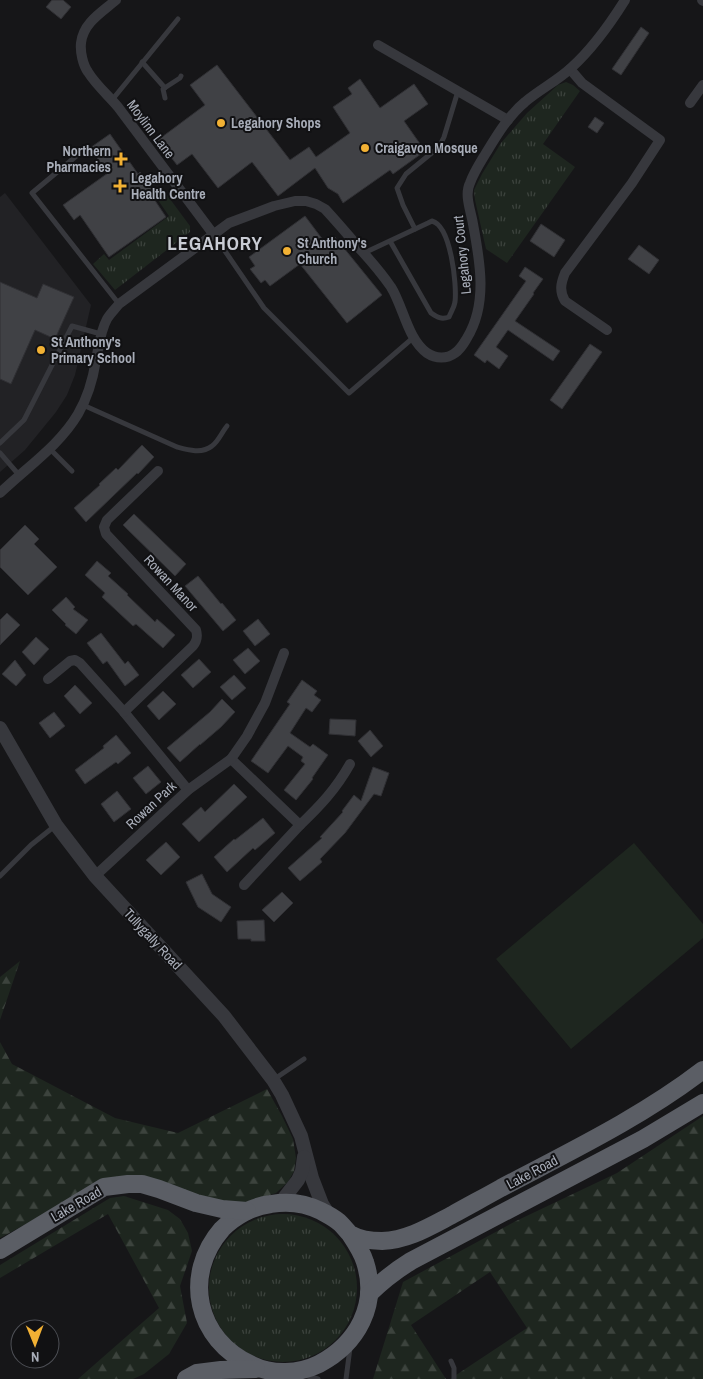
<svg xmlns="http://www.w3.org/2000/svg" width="703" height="1379" viewBox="0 0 703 1379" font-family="'Archivo Narrow',sans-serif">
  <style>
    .built { fill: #222225 }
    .grass { fill: url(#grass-tufts) }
    .forest { fill: url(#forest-firs) }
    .pitch { fill: #1e261f }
    .building { fill: #404145; stroke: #303034 }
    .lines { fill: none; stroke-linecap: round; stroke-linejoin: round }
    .service { stroke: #37383d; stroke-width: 5 }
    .minor { stroke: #37383d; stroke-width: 10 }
    .tertiary { stroke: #37383d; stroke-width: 14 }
    .trunk { stroke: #5b5e65; stroke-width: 18 }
    .poi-dot { fill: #f2b134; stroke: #111113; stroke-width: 2 }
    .labels { text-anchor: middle; stroke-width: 4; stroke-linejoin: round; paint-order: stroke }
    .poi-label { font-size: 14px; font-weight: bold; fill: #a8adb8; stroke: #111113; text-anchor: start }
    .street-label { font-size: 14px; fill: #a8adb8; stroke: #111113 }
    .district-label { font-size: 19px; font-weight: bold; letter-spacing: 1px; fill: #c9ccd4; stroke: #111113 }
  </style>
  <defs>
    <pattern id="grass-tufts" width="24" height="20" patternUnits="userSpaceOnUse" patternTransform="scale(1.25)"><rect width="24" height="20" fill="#1e261f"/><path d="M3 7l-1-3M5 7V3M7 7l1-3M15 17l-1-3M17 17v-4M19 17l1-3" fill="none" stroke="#3c433d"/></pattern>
    <pattern id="forest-firs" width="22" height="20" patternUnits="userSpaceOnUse" patternTransform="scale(1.25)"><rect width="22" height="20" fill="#1e261f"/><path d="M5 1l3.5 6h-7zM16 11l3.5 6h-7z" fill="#3c433d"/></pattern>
  </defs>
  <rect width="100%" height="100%" fill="#161618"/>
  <!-- built -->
  <polygon class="built" points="5,193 91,305 75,375 67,395 56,412 25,450 0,472 0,197"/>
  <!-- grass -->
  <g class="grass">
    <polygon points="566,82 573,85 580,91 543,144 575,167 507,263 486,249 475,200 474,190 482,174 501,143 527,113 558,85"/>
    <polygon points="167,195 190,226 190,232 115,290 93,264 104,254 109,260 169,216 158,200"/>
    <circle cx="283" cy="1288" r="74"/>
  </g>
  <!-- forest -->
  <g class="forest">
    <polygon points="20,961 0,1020 0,977"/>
    <polygon points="0,1042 12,1064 115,1118 178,1133 267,1089 282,1116 293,1139 296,1158 294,1171 288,1182 276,1193 240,1205 221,1203 141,1176 113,1177 0,1238"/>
    <polygon points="703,1116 703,1379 450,1379 527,1328 490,1272 411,1325 446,1379 373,1379 403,1282 516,1221 617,1173"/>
    <polygon points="124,1196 168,1210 180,1219 188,1233 192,1251 180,1286 187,1323 169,1354 144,1374 133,1379 78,1379 159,1308 108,1214 0,1278 0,1265 110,1198"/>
  </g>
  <!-- pitch -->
  <polygon class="pitch" points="634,843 703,924 703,938 571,1049 496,959"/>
  <!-- building -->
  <g class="building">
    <polygon points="52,0 63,0 71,7 61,19 46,7"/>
    <polygon points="641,27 649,33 621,75 612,69"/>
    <polygon points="217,65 290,160 309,147 316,157 350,133 333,107 352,94 348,88 360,79 380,108 414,84 428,104 404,121 425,151 393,174 390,170 343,203 338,194 328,188 315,168 278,196 252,162 218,188 192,154 177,165 158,140 205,105 190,85"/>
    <polygon points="595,117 604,123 597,133 588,127"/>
    <polygon points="110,134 138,174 140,172 158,197 154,199 166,217 109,257 80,215 74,220 63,205 108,173 90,148"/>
    <polygon points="305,216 326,244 335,237 382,295 347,323 300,264 270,286 265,280 261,283 250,269 255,266 249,257"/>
    <polygon points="541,224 565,240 554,257 530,241"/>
    <polygon points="639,245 659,260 649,274 628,259"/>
    <polygon points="525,267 543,279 533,293 534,294 515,321 560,351 553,361 508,330 496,347 508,356 499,369 487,360 485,363 474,355 526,281 519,276"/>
    <polygon points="0,282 37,298 43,284 74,297 55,339 35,330 11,384 0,379"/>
    <polygon points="590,344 602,352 562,409 550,400"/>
    <polygon points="142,445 154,457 138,474 137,473 86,522 74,508 100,485 99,484 116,468 118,470"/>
    <polygon points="134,514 186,564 175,576 123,525"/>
    <polygon points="25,525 39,539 34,544 57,567 28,595 0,567 0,550"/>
    <polygon points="97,561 111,573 108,576 128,594 127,595 155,622 157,619 175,635 163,648 136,624 133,626 102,597 105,593 85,575"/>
    <polygon points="198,576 221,604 222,603 236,620 223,631 185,586"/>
    <polygon points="66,597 75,607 73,609 88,620 76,634 65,625 66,624 52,610"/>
    <polygon points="7,613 20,625 0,645 0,620"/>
    <polygon points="258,619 270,634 255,646 243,631"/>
    <polygon points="101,633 125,664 128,661 139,675 125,686 107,661 103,664 87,643"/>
    <polygon points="36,637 49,649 34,665 22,652"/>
    <polygon points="248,648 260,661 245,674 233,660"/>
    <polygon points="199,659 211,672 193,688 181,675"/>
    <polygon points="15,660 26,675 16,686 2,674"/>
    <polygon points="234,675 246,688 232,700 220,687"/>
    <polygon points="302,680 317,691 314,695 321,700 312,712 306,708 290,733 310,747 313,744 328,755 312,778 313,779 296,800 284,790 305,764 301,761 303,757 288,746 268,773 251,761 290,704 287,702"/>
    <polygon points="75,685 92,703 80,714 64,696"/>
    <polygon points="163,691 176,704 159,720 147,706"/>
    <polygon points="222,699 235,712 221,727 200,745 200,744 180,762 167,748 210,712"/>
    <polygon points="54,712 65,726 50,738 39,723"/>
    <polygon points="330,719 356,720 355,736 329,734"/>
    <polygon points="370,730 383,746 371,757 358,741"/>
    <polygon points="116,735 131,753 118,764 116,762 85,784 75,770 104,748 103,746"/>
    <polygon points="148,766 161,782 146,794 133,778"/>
    <polygon points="373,767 389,773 381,796 374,794 345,833 320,859 322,862 300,881 288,868 322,838 320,837 343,812 342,811 354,795 361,801"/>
    <polygon points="234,784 247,797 199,842 182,824 201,807 205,812"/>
    <polygon points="117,791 131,809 114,822 101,804"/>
    <polygon points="263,818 275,833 255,850 253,848 227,872 214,857 234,839 235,840"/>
    <polygon points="166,842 180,857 161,875 146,860"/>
    <polygon points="202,874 212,894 231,907 221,922 198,907 186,882"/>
    <polygon points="282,892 293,903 274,922 262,910"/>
    <polygon points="264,920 265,941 251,941 251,939 238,939 237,921"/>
  </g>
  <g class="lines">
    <!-- service -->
    <g class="service">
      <polyline points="142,62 165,88"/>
      <polyline points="165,98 163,89 180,78 181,76"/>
      <polyline points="112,100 178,19"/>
      <polyline points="80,153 32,193 119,304"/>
      <polyline points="415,229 403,205 397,188 406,174 439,147 444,137 458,91"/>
      <polyline points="214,235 264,308 349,393 414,337"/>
      <path d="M364 253 428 223 432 221C451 226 457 285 455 302 454 308 451 312 449 317 441 320 437 317 431 313L390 241"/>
      <path d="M83 405 177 447C188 450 202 454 212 446 218 442 222 432 227 426"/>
      <polyline points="0,443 24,420 72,326 101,334"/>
      <polyline points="50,449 72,471"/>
      <polyline points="0,453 19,475"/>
      <polyline points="0,876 31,845 56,825"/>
      <polyline points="273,1080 304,1059"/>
      <polyline points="451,1361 454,1368 454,1379"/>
      <polyline points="304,1375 318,1379"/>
      <polyline points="346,1379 350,1348"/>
    </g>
    <!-- minor -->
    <g class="minor">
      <path d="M116 0C102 12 83 23 81 43 80 52 83 65 88 72 96 85 108 95 118 107 150 150 182 192 214 235"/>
      <polyline points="702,0 703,1"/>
      <polyline points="378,45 508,120"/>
      <path d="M570 69 582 83 660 140 632 183 565 273C561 283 559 291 565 301L607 330"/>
      <polyline points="690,103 703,85"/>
      <path d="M0 493C27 467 59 446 78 414 88 397 93 379 96 360 99 346 100 332 107 319 110 314 115 309 119 304L229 223 274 206 295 201H306L316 204 325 209C337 222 349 236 360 249 371 261 382 274 391 287 403 306 408 340 427 353 436 359 447 359 455 353 461 349 464 343 467 338 488 304 480 261 473 224 471 211 464 195 470 183 474 172 480 163 486 153 497 135 509 115 525 102 539 90 557 81 571 68 592 49 610 24 625 0"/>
      <polyline points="48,679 70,661 75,660 80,663 124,712 188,790"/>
      <path d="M124 712 193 646C197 641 198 637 196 630L106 534 104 527 107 520 158 471"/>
      <polyline points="231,759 300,825 244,885"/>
      <path d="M300 825C320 806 336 789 350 764"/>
      <polyline points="95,876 188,790 231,759 247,736 265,703 284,653"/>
    </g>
    <!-- tertiary -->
    <g class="tertiary">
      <polyline points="0,728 56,825 95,876 224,1016 273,1080 282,1095 301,1136 312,1178 322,1204 329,1215"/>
      <polyline points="281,1202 298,1180 302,1171 304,1157"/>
    </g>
    <!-- trunk -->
    <g class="trunk">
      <path d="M350 1234C356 1243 362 1252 365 1262 379 1305 357 1344 319 1364 299 1374 272 1375 252 1365 196 1340 182 1275 222 1229 235 1216 253 1206 271 1204 288 1201 305 1203 321 1211 328 1215 335 1218 341 1224 344 1227 347 1231 350 1234 359 1239 372 1241 382 1241 408 1240 429 1227 452 1215 468 1206 485 1197 501 1188 569 1152 642 1117 703 1070"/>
      <polyline points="0,1250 104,1187 128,1184 142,1184 159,1189 196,1203 222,1209 247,1211"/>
      <path d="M369 1294C382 1281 395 1271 411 1261L643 1139 703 1103"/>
      <polyline points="186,1379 197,1373 221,1370 256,1369"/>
    </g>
  </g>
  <!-- markers -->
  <g class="poi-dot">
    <circle cx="221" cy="123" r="5"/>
    <circle cx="365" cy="148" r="5"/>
    <path d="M118.5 151.5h5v5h5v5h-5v5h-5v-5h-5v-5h5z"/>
    <path d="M117.5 178.5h5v5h5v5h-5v5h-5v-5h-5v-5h5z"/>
    <circle cx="287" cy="251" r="5"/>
    <circle cx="41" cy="350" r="5"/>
  </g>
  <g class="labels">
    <!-- poi labels -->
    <g class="poi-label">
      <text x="231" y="128">Legahory Shops</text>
      <text x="375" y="153">Craigavon Mosque</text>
      <text x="111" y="156" text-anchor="end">Northern<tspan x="111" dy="16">Pharmacies</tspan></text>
      <text x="131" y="183">Legahory<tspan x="131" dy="16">Health Centre</tspan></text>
      <text x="297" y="248">St Anthony's<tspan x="297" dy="16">Church</tspan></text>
      <text x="51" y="347">St Anthony's<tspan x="51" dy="16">Primary School</tspan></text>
    </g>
    <!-- street labels -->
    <g class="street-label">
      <text transform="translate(151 129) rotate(53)" y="5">Moylinn Lane</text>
      <text transform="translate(462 255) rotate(-96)" y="5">Legahory Court</text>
      <text transform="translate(171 583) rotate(47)" y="5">Rowan Manor</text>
      <text transform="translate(151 805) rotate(-43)" y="5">Rowan Park</text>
      <text transform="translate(153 939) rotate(47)" y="5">Tullygally Road</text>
      <text transform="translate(532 1172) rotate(-28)" y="5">Lake Road</text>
      <text transform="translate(76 1204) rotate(-30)" y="5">Lake Road</text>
    </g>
    <!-- district labels -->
    <g class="district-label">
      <text x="215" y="250">LEGAHORY</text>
    </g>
  </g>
  <!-- north arrow -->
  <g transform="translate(35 1344) rotate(179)"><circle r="24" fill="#111113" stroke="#4d4f55"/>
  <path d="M0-4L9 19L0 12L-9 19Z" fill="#f2b134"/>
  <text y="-8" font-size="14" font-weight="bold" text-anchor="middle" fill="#a8adb8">N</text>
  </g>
</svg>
